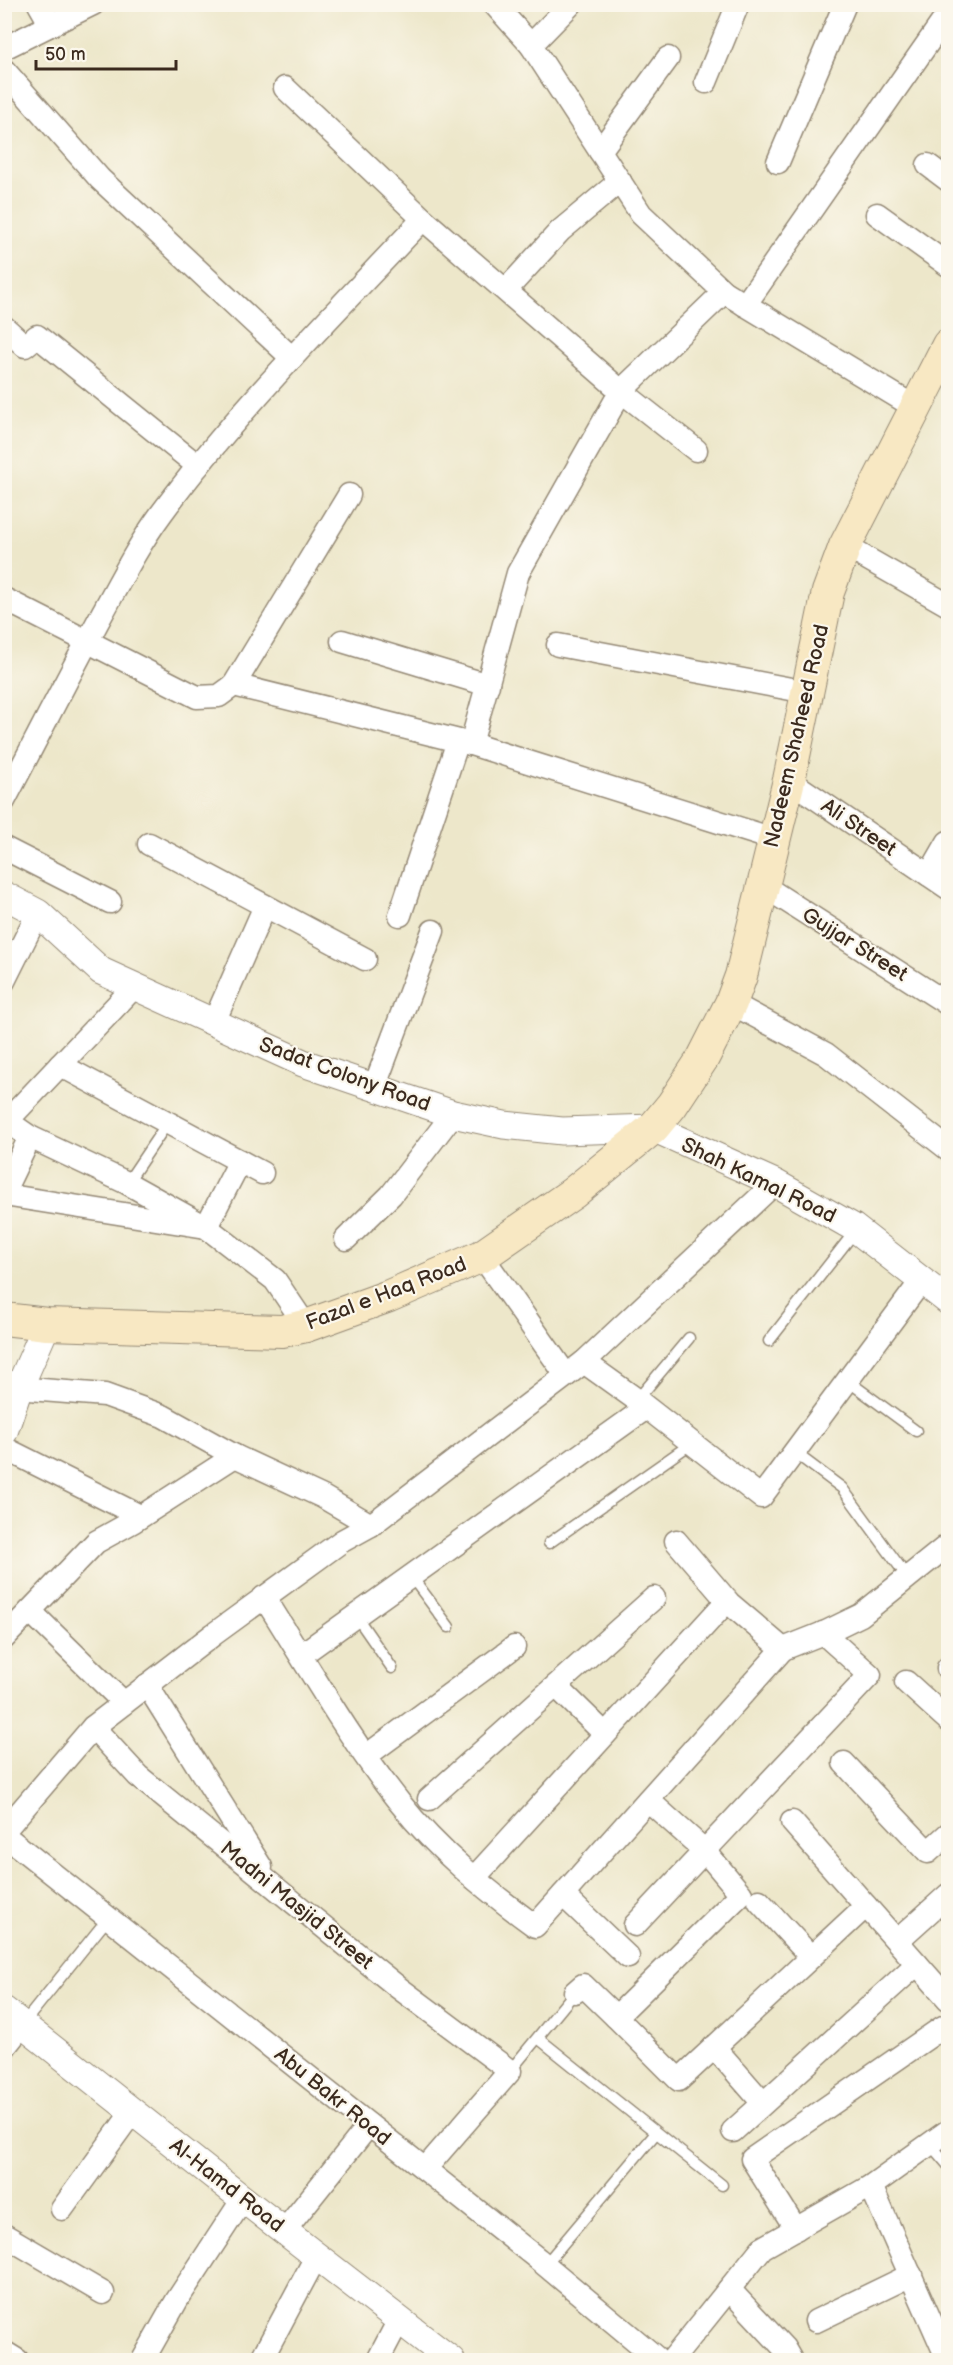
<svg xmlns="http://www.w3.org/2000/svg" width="953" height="2365" viewBox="0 0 953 2365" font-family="'Balsamiq Sans',sans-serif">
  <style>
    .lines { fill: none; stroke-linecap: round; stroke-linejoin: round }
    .service-casing { stroke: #948874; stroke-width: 13 }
    .minor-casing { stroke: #948874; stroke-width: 25 }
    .tertiary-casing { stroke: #948874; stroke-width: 29 }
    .secondary-casing { stroke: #948874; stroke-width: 34 }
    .service { stroke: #fff; stroke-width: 10 }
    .minor { stroke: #fff; stroke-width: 22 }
    .tertiary { stroke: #fff; stroke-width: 27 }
    .secondary { stroke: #f8e8c3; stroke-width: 32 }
    .labels { text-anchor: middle; stroke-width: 4.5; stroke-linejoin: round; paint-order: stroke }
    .street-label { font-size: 21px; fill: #3b2a1e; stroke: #fbf7ec }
  </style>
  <rect width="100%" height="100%" fill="#fbf7ec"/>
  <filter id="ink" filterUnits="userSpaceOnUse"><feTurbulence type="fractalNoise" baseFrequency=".0167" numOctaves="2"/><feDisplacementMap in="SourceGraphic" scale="12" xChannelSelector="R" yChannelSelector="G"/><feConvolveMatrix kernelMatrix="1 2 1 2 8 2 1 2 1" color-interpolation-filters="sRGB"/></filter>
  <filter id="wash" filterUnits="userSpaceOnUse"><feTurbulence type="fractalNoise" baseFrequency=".008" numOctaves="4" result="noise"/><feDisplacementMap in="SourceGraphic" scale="24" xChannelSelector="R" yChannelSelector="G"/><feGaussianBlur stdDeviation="1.35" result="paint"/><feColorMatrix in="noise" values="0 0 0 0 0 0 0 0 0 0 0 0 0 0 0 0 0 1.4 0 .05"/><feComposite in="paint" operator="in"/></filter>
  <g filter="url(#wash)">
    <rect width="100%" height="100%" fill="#ede7ca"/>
  </g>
  <g filter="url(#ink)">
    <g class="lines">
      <!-- service casing -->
      <g class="service-casing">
        <g id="service">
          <polyline points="127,1183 168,1122"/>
          <polyline points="769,1341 856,1230"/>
          <polyline points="848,1381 916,1431"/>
          <polyline points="637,1400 689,1338"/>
          <polyline points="794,1452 842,1488 908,1578"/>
          <polyline points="549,1543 692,1443"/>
          <polyline points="411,1576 449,1627"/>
          <polyline points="356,1616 392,1668"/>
          <polyline points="23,2024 109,1917"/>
          <polyline points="538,2038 722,2185"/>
          <polyline points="510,2071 575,1992"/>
          <polyline points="930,2144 948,2165"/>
          <polyline points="545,2265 656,2133"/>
        </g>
      </g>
      <!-- minor casing -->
      <g class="minor-casing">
        <g id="minor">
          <polyline points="39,4 51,25"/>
          <polyline points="494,4 531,45 641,214 724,292 918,409"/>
          <polyline points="531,45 571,4"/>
          <polyline points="4,48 93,4"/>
          <polyline points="4,70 100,179 292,358"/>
          <polyline points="706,82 738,4"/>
          <polyline points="285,88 423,219 621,391 696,450"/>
          <polyline points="600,151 668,58"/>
          <polyline points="778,162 845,4"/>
          <polyline points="928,165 948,180"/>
          <polyline points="877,214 948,265"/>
          <polyline points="506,290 560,231 620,181"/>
          <polyline points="724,292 621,391 518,573 471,744 773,839"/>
          <polyline points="745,305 948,14"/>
          <polyline points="4,327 25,346 37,336 198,466"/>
          <polyline points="845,546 948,605"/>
          <polyline points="4,599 197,697 219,696 234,685 471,744"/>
          <polyline points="342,641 488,685"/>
          <polyline points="558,645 807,692"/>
          <polyline points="234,685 349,495"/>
          <polyline points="789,780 948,888"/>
          <path d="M4 801C37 738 69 675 103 612 121 579 139 544 161 514 238 409 334 314 423 219"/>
          <polyline points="149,844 365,959"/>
          <polyline points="4,848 110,902"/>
          <polyline points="929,875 948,842"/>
          <polyline points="762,885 948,1004"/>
          <polyline points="400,915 458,741"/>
          <polyline points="4,981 38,913"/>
          <polyline points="731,1003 826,1054 948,1149"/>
          <polyline points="214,1022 265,906"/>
          <polyline points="60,1065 262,1173"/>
          <polyline points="374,1088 433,931"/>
          <polyline points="4,1119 30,1137 127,1183 206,1227 275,1280 306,1326"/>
          <polyline points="7,1121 134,987"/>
          <polyline points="4,1191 30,1137"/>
          <polyline points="4,1195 206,1227 240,1161"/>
          <polyline points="346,1239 391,1195 453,1114"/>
          <polyline points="482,1256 566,1375"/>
          <polyline points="584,1362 637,1400 761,1497 922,1280"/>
          <polyline points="4,1387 105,1395 163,1416 235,1456 323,1497 371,1525"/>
          <polyline points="4,1448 140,1516"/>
          <polyline points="676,1541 729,1603 783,1649 826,1632 861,1615 948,1545"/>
          <path d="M264 1597C308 1666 349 1739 400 1803 438 1851 486 1890 535 1926L783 1649"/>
          <polyline points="30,1611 124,1703"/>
          <polyline points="4,1638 96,1542 134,1521 235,1456"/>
          <polyline points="301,1655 646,1408"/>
          <polyline points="948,1669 948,1668"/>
          <polyline points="906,1682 948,1720"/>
          <polyline points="147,1685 261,1867"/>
          <polyline points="556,1686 605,1734"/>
          <polyline points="93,1727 138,1776 399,1988 510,2071 425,2169"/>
          <polyline points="366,1756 514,1647"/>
          <polyline points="844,1763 928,1852 948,1834"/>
          <polyline points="429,1799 654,1598"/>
          <polyline points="792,1822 948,1999"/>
          <polyline points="4,1831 93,1727 214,1634 342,1541 371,1525 584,1362 775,1183"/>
          <polyline points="4,1835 538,2259 659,2360"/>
          <polyline points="474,1878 727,1601"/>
          <polyline points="563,1895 628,1957"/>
          <polyline points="759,1901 811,1957"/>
          <polyline points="635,1925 870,1675 823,1633"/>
          <polyline points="897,1941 948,1895"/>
          <polyline points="575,1992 583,1985 616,2017 741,1894 705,1851 648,1800"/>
          <polyline points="616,2017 679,2080 866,1906"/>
          <polyline points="714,2047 763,2103"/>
          <polyline points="4,2048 23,2024"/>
          <polyline points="733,2131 917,1964"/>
          <polyline points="871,2186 948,2360"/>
          <polyline points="62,2209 133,2111"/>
          <polyline points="796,2229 752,2159 943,2027 948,2034"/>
          <polyline points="285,2230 369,2125"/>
          <polyline points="4,2235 103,2293"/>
          <polyline points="729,2289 784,2348 791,2360"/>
          <polyline points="816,2321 911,2275"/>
          <polyline points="4,2352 17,2360"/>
          <polyline points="143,2360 177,2300 243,2199"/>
          <polyline points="261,2360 317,2255"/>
          <polyline points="378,2360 399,2320"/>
          <polyline points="672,2360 762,2248 871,2186 948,2131"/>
        </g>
      </g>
      <!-- tertiary casing -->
      <g class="tertiary-casing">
        <g id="tertiary">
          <polyline points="4,895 38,913 101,971 303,1063 453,1114 504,1125 562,1131 653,1128 775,1183 853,1227 948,1301"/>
          <polyline points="4,1432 19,1388 47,1324"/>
          <polyline points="4,2010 243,2199 451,2360"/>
        </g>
      </g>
      <!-- secondary casing -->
      <g class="secondary-casing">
        <polyline id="secondary" points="4,1319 47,1324 282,1331 306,1326 389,1296 482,1256 573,1193 653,1128 672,1105 703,1058 731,1003 741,976 789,780 828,592 845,546 948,345"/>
      </g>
      <!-- service -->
      <use href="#service" class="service"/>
      <!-- minor -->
      <use href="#minor" class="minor"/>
      <!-- tertiary -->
      <use href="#tertiary" class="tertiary"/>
      <!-- secondary -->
      <use href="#secondary" class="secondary"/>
    </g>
  </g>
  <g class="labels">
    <!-- street labels -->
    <g class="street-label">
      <text transform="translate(796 736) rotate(-77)" y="7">Nadeem Shaheed Road</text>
      <text transform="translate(859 827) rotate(34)" y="7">Ali Street</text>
      <text transform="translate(855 944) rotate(32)" y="7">Gujjar Street</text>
      <text transform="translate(345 1074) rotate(20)" y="7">Sadat Colony Road</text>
      <text transform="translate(759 1180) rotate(26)" y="7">Shah Kamal Road</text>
      <text transform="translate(386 1293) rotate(-21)" y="7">Fazal e Haq Road</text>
      <text transform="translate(297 1905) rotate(39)" y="7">Madni Masjid Street</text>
      <text transform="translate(333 2096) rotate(39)" y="7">Abu Bakr Road</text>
      <text transform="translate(227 2185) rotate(38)" y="7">Al-Hamd Road</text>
    </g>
  </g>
  <!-- margin -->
  <rect width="953" height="2365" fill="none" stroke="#fbf7ec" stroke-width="24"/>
  <!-- scale -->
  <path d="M36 60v9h140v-9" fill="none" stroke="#3b2a1e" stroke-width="3"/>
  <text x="45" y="60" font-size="18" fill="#3b2a1e" stroke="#fbf7ec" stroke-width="4.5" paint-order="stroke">50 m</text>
</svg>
